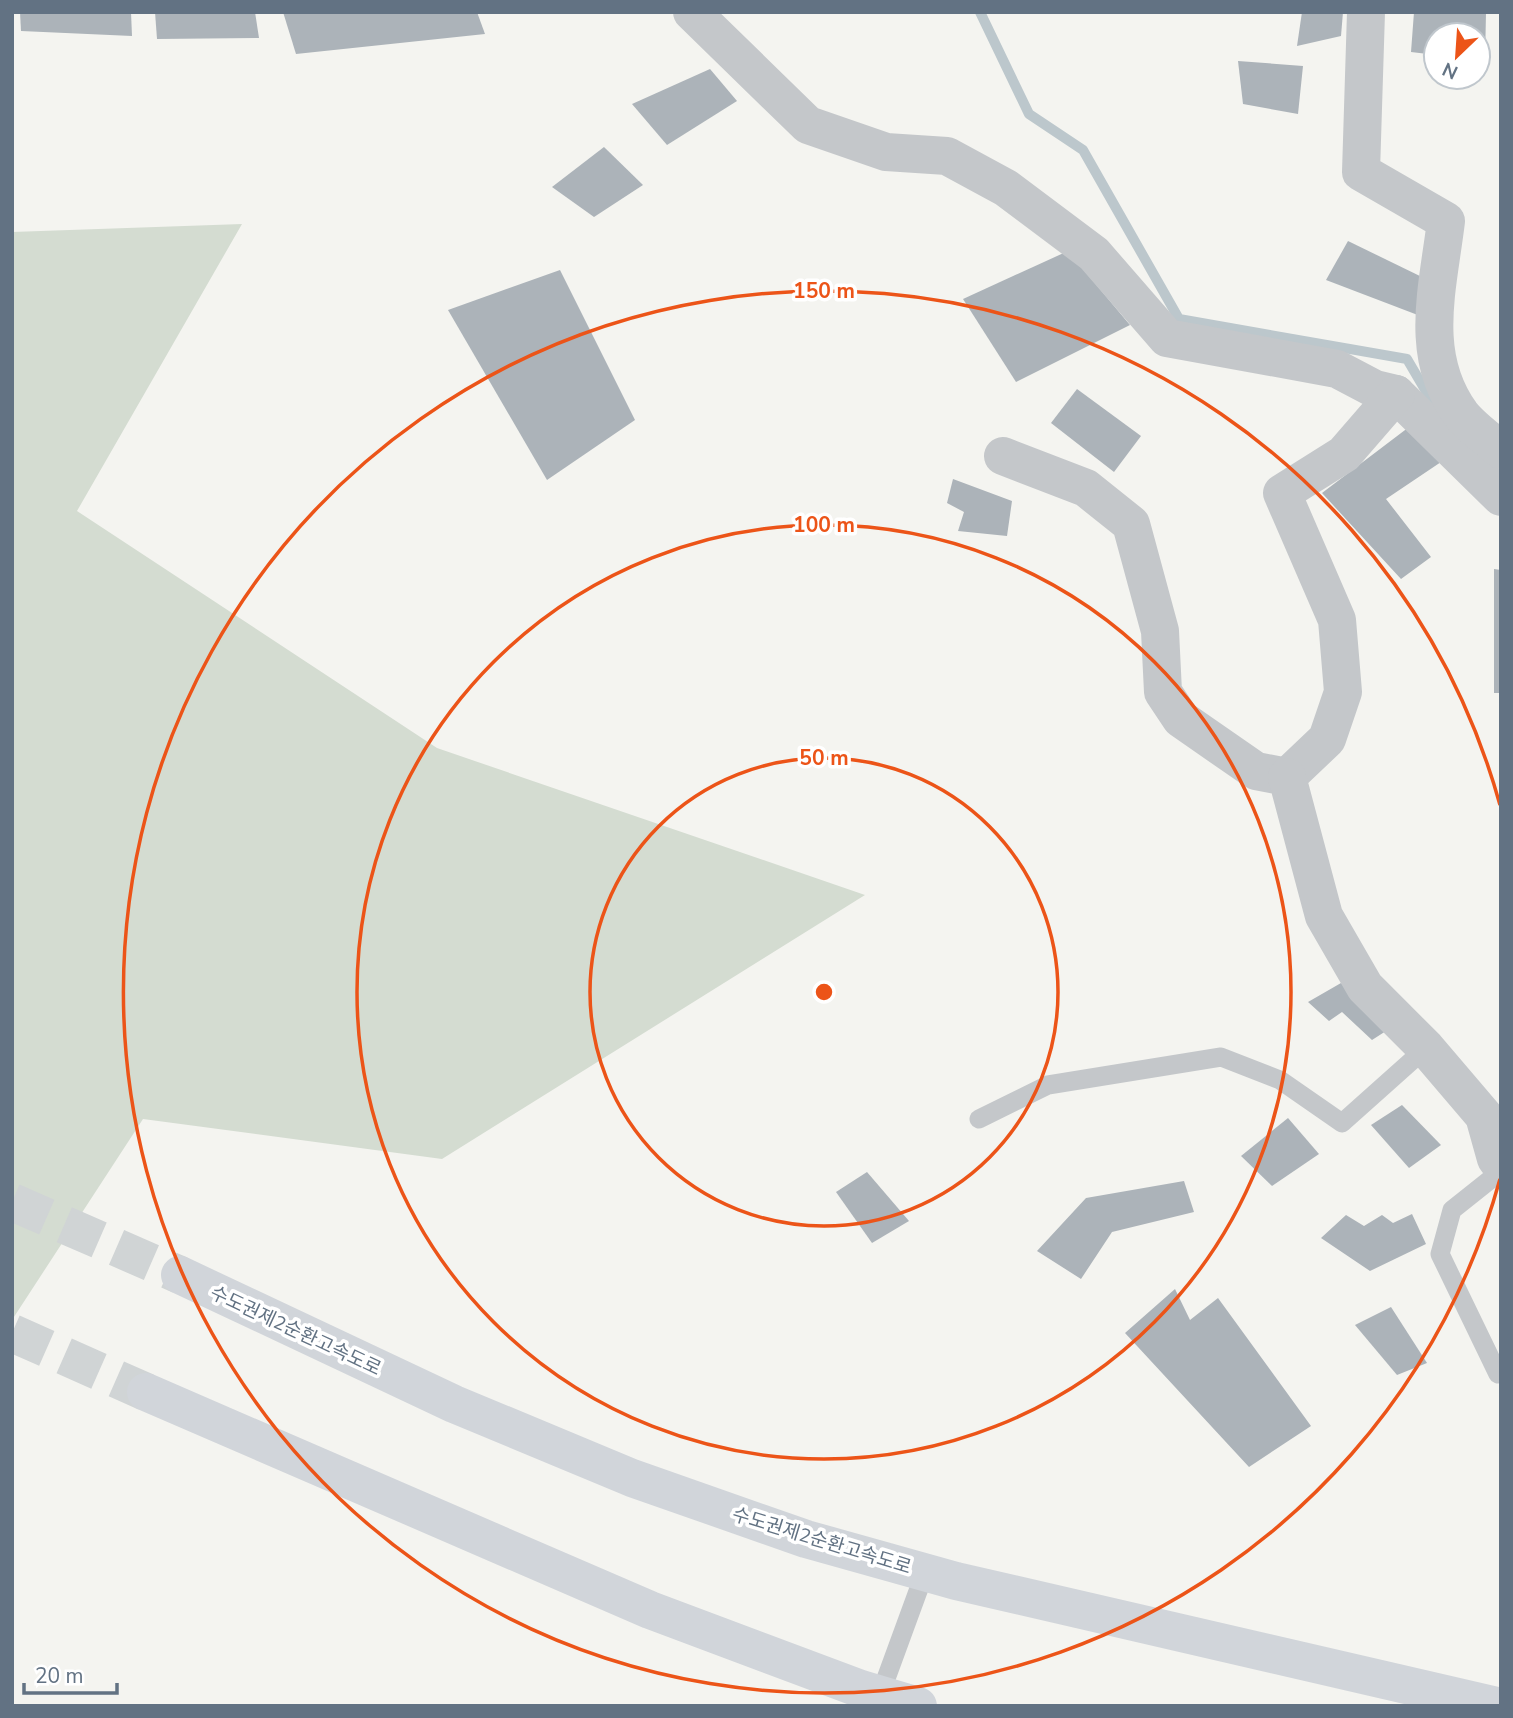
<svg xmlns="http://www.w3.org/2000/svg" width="1513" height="1718" viewBox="0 0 1513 1718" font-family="'Nunito Sans','Noto Sans KR',sans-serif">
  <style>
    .green { fill: #d4dcd1 }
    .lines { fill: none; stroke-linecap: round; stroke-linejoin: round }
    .stream { stroke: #bcc7cc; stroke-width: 10 }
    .building { fill: #acb3b9 }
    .highway-tunnel { stroke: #d0d4d5; stroke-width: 38; stroke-dasharray: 38 19; stroke-linecap: butt }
    .lane { stroke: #c4c7ca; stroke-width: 19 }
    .street { stroke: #c4c7ca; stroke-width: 38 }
    .highway { stroke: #d1d5da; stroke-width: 38 }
    .ring { fill: none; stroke: #ec5418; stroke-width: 3.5 }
    .labels { text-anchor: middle; stroke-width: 7; stroke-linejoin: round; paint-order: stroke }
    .street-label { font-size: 19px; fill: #627283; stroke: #fff }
    .centre { fill: #ec5418; stroke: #fff; stroke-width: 3.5 }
    .ring-label { font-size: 21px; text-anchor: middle; font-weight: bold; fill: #ec5418; stroke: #fff; stroke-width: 7; stroke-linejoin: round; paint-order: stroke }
  </style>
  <rect width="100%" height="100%" fill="#f4f4f0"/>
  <!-- green -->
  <polygon class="green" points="242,224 77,511 437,748 865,895 442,1159 143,1119 12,1320 12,232"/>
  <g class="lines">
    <!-- stream -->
    <polyline class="stream" points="980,12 1029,114 1083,150 1179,319 1407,359 1434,405"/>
  </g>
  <!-- building -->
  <g class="building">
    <polygon points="20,12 131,12 132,36 21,31"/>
    <polygon points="155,12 255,12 259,38 157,39"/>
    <polygon points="283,12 477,12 485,34 296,54"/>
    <polygon points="1302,12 1343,12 1341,36 1297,46"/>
    <polygon points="1414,12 1486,13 1485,60 1478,59 1478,35 1436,35 1436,55 1411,52"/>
    <polygon points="1238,61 1303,66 1298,114 1243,104"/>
    <polygon points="710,69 737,101 667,145 632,104"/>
    <polygon points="604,147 643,185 594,217 552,187"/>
    <polygon points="1348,241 1424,278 1423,317 1326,280"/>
    <polygon points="1068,251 1130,325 1016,382 963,299"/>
    <polygon points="560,270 635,420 547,480 448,310"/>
    <polygon points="1077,389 1141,436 1114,472 1051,423"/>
    <polygon points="1409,427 1441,462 1386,499 1431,557 1401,579 1322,493"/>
    <polygon points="953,479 1012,501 1007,536 958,531 964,512 947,503"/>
    <polygon points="1494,569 1501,570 1501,693 1494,693"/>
    <polygon points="1341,983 1386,1031 1372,1040 1342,1012 1329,1021 1308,1002"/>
    <polygon points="1402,1105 1441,1145 1409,1168 1371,1125"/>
    <polygon points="1288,1118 1319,1154 1272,1186 1241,1156"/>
    <polygon points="867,1172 909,1221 872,1243 836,1192"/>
    <polygon points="1184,1181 1194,1212 1112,1232 1081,1279 1037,1251 1086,1198"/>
    <polygon points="1412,1214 1426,1244 1370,1271 1321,1238 1346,1215 1364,1226 1382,1215 1393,1223"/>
    <polygon points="1175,1289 1190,1320 1218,1298 1311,1426 1249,1467 1125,1333"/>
    <polygon points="1391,1307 1427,1363 1397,1375 1355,1325"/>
  </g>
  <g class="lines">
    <!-- highway-tunnel -->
    <g class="highway-tunnel">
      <polyline points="12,1202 180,1275"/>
      <polyline points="12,1333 146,1392"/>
    </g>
    <!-- lane -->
    <g class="lane">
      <polyline points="979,1119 1048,1085 1221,1057 1280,1080 1342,1123 1426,1048"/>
      <polyline points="1498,1374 1440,1254 1452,1210 1501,1171"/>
      <polyline points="880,1695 925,1572"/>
    </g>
    <!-- street -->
    <g class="street">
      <polyline points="692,12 808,125 886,152 947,156 1006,188 1094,254 1167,338 1337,369 1375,389 1396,394 1501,497"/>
      <path d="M1366 12 1361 172 1446 221C1438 288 1418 355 1461 414 1471 427 1488 439 1501 450"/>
      <polyline points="1003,456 1086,488 1131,524 1160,631 1163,692 1181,719 1256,771 1287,777"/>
      <polyline points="1287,777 1327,739 1343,692 1337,620 1282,493 1344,454 1396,394"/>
      <polyline points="1287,777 1324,916 1365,987 1426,1048 1484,1116 1496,1159 1501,1164"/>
    </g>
    <!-- highway -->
    <g class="highway">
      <polyline points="180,1275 454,1404 632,1478 806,1539 956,1581 1497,1706"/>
      <polyline points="146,1392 650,1610 861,1689 918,1706"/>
    </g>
  </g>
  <!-- distance rings -->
  <g class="ring">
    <circle cx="824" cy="992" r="234"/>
    <circle cx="824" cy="992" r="467"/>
    <path d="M1500 1179A701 701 0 1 1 1500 805"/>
  </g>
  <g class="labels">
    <!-- street labels -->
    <g class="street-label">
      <text transform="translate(296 1330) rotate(25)" y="7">수도권제2순환고속도로</text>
      <text transform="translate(822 1540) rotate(17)" y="7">수도권제2순환고속도로</text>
    </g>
  </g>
  <circle cx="824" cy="992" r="10" class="centre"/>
  <g class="ring-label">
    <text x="824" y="298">150 m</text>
    <text x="824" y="532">100 m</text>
    <text x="824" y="765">50 m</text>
  </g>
  <!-- border -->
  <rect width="1513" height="1718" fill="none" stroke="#627283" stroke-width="28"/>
  <!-- north arrow -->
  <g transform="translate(1457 56) rotate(205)"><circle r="33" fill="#ffffff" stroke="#c0c7cd" stroke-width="2"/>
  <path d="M0-5L12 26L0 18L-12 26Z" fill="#ec5418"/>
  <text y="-10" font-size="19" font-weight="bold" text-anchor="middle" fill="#627283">N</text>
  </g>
  <!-- scale -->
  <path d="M24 1683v10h93v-10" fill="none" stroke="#627283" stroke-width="3.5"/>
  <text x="35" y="1683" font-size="21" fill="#627283" stroke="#ffffff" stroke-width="5" paint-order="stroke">20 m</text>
</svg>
